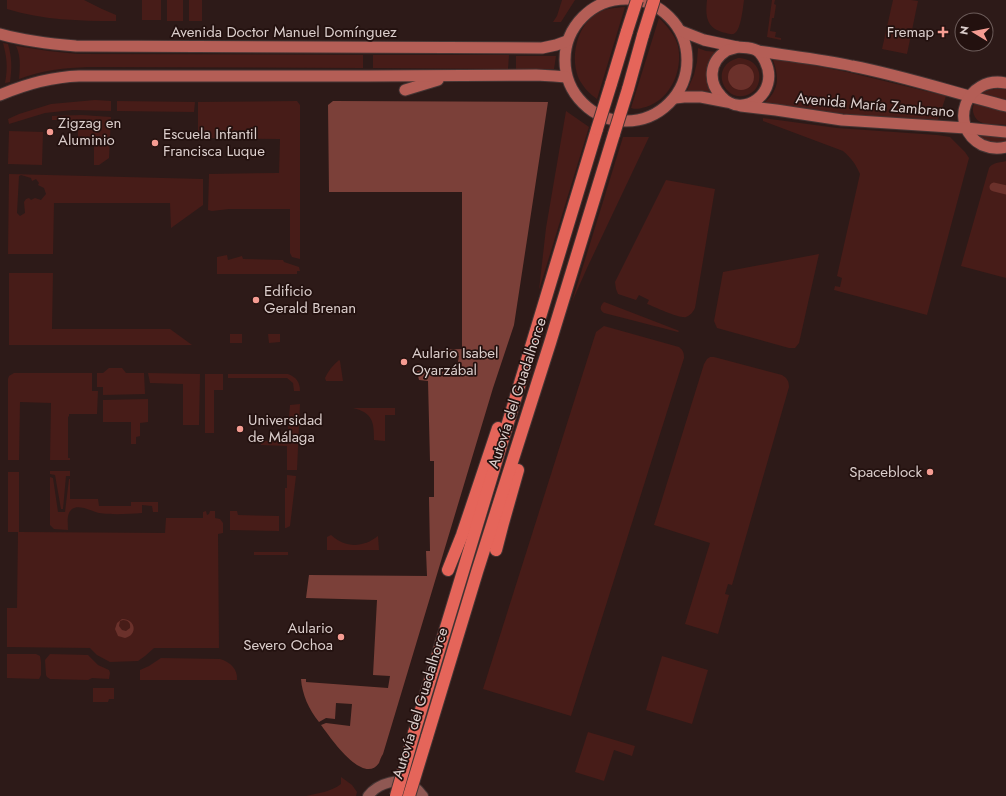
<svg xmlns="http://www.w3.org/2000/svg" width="1006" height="796" viewBox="0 0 1006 796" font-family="Jost,sans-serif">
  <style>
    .green { fill: #471c18; fill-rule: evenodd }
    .forest { fill: #7b4039 }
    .water { fill: #6b312b; fill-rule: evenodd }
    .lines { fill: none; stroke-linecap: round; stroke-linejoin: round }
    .canal { stroke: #6b312b; stroke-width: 9 }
    .secondary-casing { stroke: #453534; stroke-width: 12 }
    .primary-casing { stroke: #453534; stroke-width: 13 }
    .highway-casing { stroke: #453534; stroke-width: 14 }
    .secondary { stroke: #8f5853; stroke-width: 10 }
    .primary { stroke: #b45e56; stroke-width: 11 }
    .highway { stroke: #e5655a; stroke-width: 12 }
    .highway-bridge-casing { stroke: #453534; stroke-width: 14; stroke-linecap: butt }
    .highway-bridge { stroke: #e5655a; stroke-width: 12 }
    .poi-dot { fill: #f59c92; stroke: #23110f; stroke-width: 1.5 }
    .labels { text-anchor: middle; stroke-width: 3.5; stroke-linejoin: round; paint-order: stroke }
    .street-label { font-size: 15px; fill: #dbcecc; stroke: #23110f }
    .poi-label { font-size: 15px; fill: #dbcecc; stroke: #23110f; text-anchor: start }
  </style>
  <rect width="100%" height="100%" fill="#2d1a18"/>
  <!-- green -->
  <g class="green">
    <path d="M7 0H84L102 9 116 15V21C79 21 43 20 7 9Z"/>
    <rect x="142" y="0" width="19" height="20"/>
    <rect x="167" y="0" width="16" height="21"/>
    <rect x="189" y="0" width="13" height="21"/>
    <polygon points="562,0 575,0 561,22 553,22 557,16"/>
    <path d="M707 0H744C743 7 741 29 735 33 733 35 729 34 726 33 707 29 705 18 707 0Z"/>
    <polygon points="772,0 775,0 774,4 776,5 774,18 772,18 770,31 776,32 775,37 781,38 781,40 767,37"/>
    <polygon points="893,0 911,0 918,1 907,54 882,49"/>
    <path d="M625 7 597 99C590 94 585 89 580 81 569 60 576 25 598 13 606 8 616 8 625 7Z"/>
    <path d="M659 18C667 26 675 35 678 46 683 70 671 99 646 107 641 108 637 110 631 108Z"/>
    <path d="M3 43 8 44C12 58 12 68 10 82L5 83C8 68 7 58 3 43Z"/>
    <path d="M16 46 48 51 78 54 363 55V68L88 67C65 68 42 70 19 79 20 68 21 56 16 46Z"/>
    <polygon points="698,48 706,51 718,52 708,80 711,92 698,91 686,93 694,75 697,62"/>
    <polygon points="373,55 509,55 508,69 373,68"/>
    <polygon points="516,56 556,56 554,69 516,69"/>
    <path d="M772 57 847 72 946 96 938 120 887 118 825 112 764 103C767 100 772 96 774 91 780 81 776 68 772 57Z"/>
    <path d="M738 58C751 58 762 67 759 81 758 86 755 91 751 93 727 108 706 67 738 58ZM729 73 754 77C750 96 726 91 729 73Z"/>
    <polygon points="995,89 1005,89 1006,90 1006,101 979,95 985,91"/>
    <polygon points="95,100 111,101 111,111 73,110 45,113 9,124 8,119 19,114 51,104"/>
    <polygon points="117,101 195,102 194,112 117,111"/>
    <polygon points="297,101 300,105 300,259 292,257 290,253 290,209 229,209 212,211 208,210 209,174 279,173 280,139 198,138 198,102"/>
    <path d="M974 104 1006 112V125C996 124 981 127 975 117 973 113 972 109 974 104Z"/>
    <polygon points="566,111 589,127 539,290 546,228"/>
    <polygon points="82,115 111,117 109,158 99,165 94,165 94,143 78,142 78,124 69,124 69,120 52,120 52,116"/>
    <path d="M763 118 837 128 937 135 950 137 965 152 969 158 927 315 834 290 835 286 840 287 842 278 837 276 860 174C855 163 852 159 843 151L763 121Z"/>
    <polygon points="9,131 43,132 42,165 8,164"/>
    <path d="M976 134 1006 135V141C995 145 983 144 976 134Z"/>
    <polygon points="623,137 649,137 587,268 572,302"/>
    <path d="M1006 161V278L961 266 989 168C993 162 999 163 1006 161Z"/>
    <path d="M9 174 203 179V205L171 228 170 203H54L53 254H8ZM21 175 31 178 32 181 36 179 39 183 38 185 44 188 46 194 41 200 35 198 31 200 29 198 26 199 24 202 25 213 20 216 17 213 19 176Z"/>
    <path d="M666 180 715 189 695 308C693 312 691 315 686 317 680 319 655 307 647 304L649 300 639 295 636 300 618 294 616 289 615 282Z"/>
    <polygon points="819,254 799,343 795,348 789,348 717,328 714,321 723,272"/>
    <polygon points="227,255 228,260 242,256 243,259 283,260 284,262 299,267 300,271 297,271 297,274 217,274 217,257"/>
    <polygon points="9,273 53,273 52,329 170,329 192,345 9,345"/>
    <path d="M604 302 607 303 677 330 679 331 678 332 604 313C599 310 600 306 604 302Z"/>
    <path d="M604 326 679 347C683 350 684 353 684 358L571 716 483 689 596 332Z"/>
    <rect x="230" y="334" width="12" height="9"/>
    <polygon points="268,334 280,334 280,342 269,343"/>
    <path d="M710 357H714L782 375C787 378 789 381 789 387L732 585 728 584 725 594 729 595 718 634 685 624 710 543 654 525 704 364 707 359Z"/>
    <path d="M339 360 340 361 343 381H326L325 378C328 371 333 365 339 360Z"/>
    <polygon points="109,368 122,368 126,373 144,373 145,394 103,395 103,387 97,387 97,373 103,373"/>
    <polygon points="14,373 92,373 92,391 98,391 97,414 69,414 69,416 68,417 68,458 70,458 70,460 50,460 51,403 20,402 19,460 8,460 8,379 9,376"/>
    <polygon points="148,373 200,374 199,425 183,425 183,384 150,383"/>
    <polygon points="205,374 223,374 223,390 214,390 214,433 205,433"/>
    <path d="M228 374H288C296 377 300 382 300 391H294L293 383 287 378H228Z"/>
    <polygon points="148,399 148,422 140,423 140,436 136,437 136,444 131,444 131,422 103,422 103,400"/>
    <polygon points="300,404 297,470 287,470 287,446 261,445 260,441 287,441 290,405"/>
    <path d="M353 408H395V415H385V441L374 440C374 422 373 413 353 408Z"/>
    <polygon points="50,471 70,471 70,476 66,476 63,509 61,509 55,475 50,474"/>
    <polygon points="8,472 19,472 19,532 165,533 166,518 203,518 203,512 206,511 207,515 209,514 210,511 215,511 215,518 220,519 223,523 223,533 218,534 219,648 154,648 145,656 138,661 110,662 97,655 90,648 7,647 7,608 17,608 18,532 8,532"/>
    <polygon points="287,475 296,476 290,526 286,528 285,528 285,488 287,488"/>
    <path d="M50 477 53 478 58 512H65L69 479H70V499H98L99 506H131V502H158V512H153L152 506 142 505V513C128 514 113 515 99 513 91 511 79 504 72 509 66 514 68 523 68 530L54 529 50 525Z"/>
    <polygon points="230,511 237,511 238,515 279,516 279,531 230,530"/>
    <path d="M331 535C345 548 363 548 378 536L379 550H327V537Z"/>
    <rect x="254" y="552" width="34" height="3"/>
    <polygon points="7,654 36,654 40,656 41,662 41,675 39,679 7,678"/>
    <polygon points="50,654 88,655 98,665 109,670 110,673 109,679 92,678 88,680 50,679 47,677 46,675 45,660"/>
    <polygon points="662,656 708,670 692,724 646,710"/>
    <path d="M161 658 220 659C230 662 238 669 237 680H140V670L149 666Z"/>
    <polygon points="93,688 114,688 114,699 109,699 108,702 93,702"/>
    <polygon points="588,732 635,746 632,756 614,750 604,781 575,772"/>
    <path d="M341 777 352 785 357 792 356 796H306C318 793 331 792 341 784Z"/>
  </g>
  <!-- forest -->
  <path class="forest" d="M333 101 548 102 514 325 493 388 383 754C381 757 380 760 379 763 363 786 330 737 321 725L326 723 350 726 352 704 336 703 335 719 326 718 319 722C309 710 302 694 301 679H306V682L388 688 390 676 373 675 377 600 306 598 309 575 427 576 426 551H430L429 497H434V461H430L428 381 419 380 417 371 424 370 456 373 459 356 435 351V350L462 349V192H329L328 105Z"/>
  <!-- water -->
  <g class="water">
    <circle cx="741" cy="77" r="13"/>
    <path d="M122 619C136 619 138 635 125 638L118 636 115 629 117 623ZM123 620C128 620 131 623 130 628L126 631 122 630 119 626 120 621Z"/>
  </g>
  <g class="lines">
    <!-- canal -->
    <polyline class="canal" points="994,187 1006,190"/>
    <!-- secondary casing -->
    <g class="secondary-casing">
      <path id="secondary" d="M368 796C378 783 400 776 414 787 418 789 420 793 423 796"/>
    </g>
    <!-- primary casing -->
    <g class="primary-casing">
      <g id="primary">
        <circle cx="626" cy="60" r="61"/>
        <polyline points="681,31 704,40 737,47"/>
        <path d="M0 34C25 41 50 44 76 46L542 48 556 45 567 41"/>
        <path d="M737 47C744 48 750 47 756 50 760 52 763 57 765 61 781 93 742 120 721 96 708 82 709 62 726 51 729 49 734 49 737 47Z"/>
        <path d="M758 51C789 56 820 59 852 66 904 76 955 93 1006 106"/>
        <path d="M1006 83C966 75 947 126 982 145 989 148 998 149 1006 147"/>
        <polyline points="405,90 438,80"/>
        <path d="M0 95C26 84 50 77 79 76H368L536 75 554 76 566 77"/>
        <polyline points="675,98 684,97 701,97 727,102"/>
        <polyline points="741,106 776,110 842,120 966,128 1006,132"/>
      </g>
    </g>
    <!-- highway casing -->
    <g class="highway-casing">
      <g id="highway">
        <polyline points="611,84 627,31"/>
        <polyline points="628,89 643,35"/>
        <polyline points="496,550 503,523 518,470"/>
        <polyline points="448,570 462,535 498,428"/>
        <polyline points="414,733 597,129"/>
        <polyline points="427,737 477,572 550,343 614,134"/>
      </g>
    </g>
    <!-- secondary -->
    <use href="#secondary" class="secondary"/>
    <!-- primary -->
    <use href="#primary" class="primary"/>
    <!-- highway -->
    <use href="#highway" class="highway"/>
    <!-- highway-bridge casing -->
    <g class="highway-bridge-casing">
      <g id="highway-bridge">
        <polyline points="627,31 637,0"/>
        <polyline points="643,35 654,0"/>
        <polyline points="597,129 611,84"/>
        <polyline points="614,134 628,89"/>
        <polyline points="396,796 414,733"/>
        <polyline points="409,796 427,737"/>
      </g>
    </g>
    <!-- highway-bridge -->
    <use href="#highway-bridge" class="highway-bridge"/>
  </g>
  <!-- markers -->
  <g class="poi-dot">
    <path d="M941 26h4v4h4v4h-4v4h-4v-4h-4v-4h4z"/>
    <circle cx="50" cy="132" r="4"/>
    <circle cx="155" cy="143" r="4"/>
    <circle cx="256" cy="300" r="4"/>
    <circle cx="404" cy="362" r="4"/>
    <circle cx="240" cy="429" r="4"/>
    <circle cx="930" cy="472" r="4"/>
    <circle cx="341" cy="637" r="4"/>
  </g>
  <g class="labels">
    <!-- street labels -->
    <g class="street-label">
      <text x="284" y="37">Avenida Doctor Manuel Domínguez</text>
      <text transform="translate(875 105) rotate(5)" y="5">Avenida María Zambrano</text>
      <text transform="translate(517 393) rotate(-72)" y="5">Autovía del Guadalhorce</text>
      <text transform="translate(420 703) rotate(-73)" y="5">Autovía del Guadalhorce</text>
    </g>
    <!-- poi labels -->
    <g class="poi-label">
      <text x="934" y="37" text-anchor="end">Fremap</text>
      <text x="58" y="128">Zigzag en<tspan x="58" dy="17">Aluminio</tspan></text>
      <text x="163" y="139">Escuela Infantil<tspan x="163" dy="17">Francisca Luque</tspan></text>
      <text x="264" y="296">Edificio<tspan x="264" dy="17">Gerald Brenan</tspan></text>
      <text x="412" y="358">Aulario Isabel<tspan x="412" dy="17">Oyarzábal</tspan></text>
      <text x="248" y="425">Universidad<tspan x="248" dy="17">de Málaga</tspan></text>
      <text x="922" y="477" text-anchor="end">Spaceblock</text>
      <text x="333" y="633" text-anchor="end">Aulario<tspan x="333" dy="17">Severo Ochoa</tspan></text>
    </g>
  </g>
  <!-- north arrow -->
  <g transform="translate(974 32) rotate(280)"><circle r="19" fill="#23110f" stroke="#6d5d5b"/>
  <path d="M0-3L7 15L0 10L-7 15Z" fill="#f59c92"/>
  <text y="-6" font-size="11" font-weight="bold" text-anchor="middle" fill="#dbcecc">N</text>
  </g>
</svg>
